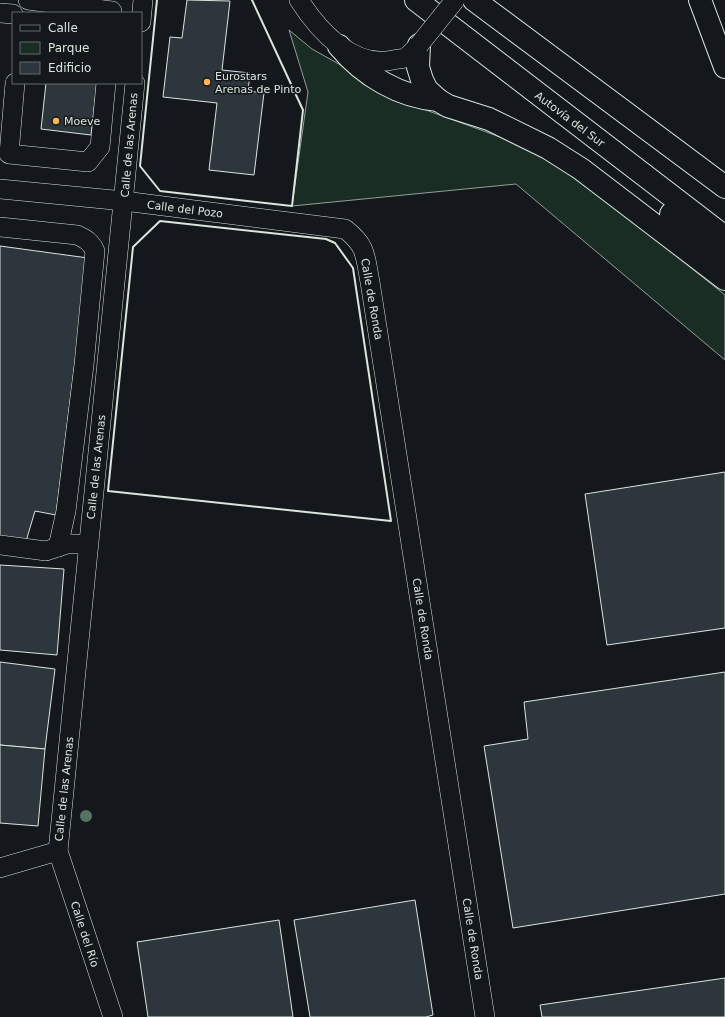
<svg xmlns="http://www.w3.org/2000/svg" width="725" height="1017" viewBox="0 0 725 1017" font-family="'DejaVu Sans',sans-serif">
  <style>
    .green { fill: #1a2d24; stroke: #939e99 }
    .building { fill: #2c363c; stroke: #d8e6dc }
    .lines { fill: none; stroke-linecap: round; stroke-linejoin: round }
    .minor-casing { stroke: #d8e6dc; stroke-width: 20 }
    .highway-casing { stroke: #d8e6dc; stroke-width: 24 }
    .minor { stroke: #14181c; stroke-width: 19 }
    .highway { stroke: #14181c; stroke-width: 22 }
    .minor-bridge-casing { stroke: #d8e6dc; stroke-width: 20; stroke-linecap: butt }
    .minor-bridge { stroke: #14181c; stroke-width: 19 }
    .wall { stroke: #d8e6dc; stroke-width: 2 }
    .tree { fill: #55745f }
    .poi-dot { fill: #ffb74d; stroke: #14181c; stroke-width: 1.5 }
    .labels { text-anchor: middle; stroke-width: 3; stroke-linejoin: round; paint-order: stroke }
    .poi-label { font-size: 11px; fill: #d8e6dc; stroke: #14181c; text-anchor: start }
    .street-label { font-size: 11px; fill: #d8e6dc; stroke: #14181c }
  </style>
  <rect width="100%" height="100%" fill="#14181c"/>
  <!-- green -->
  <polygon class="green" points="289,30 312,49 412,105 536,150 635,223 725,295 725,360 516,184 292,206 308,92"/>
  <!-- building -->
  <g class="building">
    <polygon points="187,0 230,1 222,70 250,73 248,91 264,93 254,175 209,170 217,103 163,97 170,37 182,38"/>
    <polygon points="46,83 97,83 91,135 41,129"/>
    <polygon points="0,246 88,258 56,515 35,511 24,548 0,545"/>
    <polygon points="725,472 725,628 607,645 585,494"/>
    <polygon points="0,565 64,569 57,655 0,650"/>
    <polygon points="0,662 55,669 45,749 0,745"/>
    <polygon points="725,672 725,894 513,928 484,746 528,739 524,702"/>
    <polygon points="0,745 45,749 38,826 0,823"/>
    <polygon points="415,900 433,1015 426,1017 310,1017 294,920"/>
    <polygon points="279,920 293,1017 148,1017 137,942"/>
    <polygon points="725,978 725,1017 542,1017 540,1005"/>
  </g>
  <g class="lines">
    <!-- minor casing -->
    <g class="minor-casing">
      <g id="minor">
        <polyline points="28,0 112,11 112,13"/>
        <path d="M299 0C318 30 353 69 393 60 396 59 402 59 405 58 410 55 415 49 419 45"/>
        <polyline points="0,13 13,14"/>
        <polyline points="141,22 143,0"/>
        <polyline points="15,83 9,154 88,162 100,147 106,83"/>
        <path d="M0 189 124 201 345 229C367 246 365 256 370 282L485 1017"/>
        <path d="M0 227 77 235C86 239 91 242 95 251L84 365 66 511 58 547"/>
        <polyline points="0,545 46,551 67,544 88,544"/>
        <polyline points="0,868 58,851"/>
        <polyline points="113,1017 58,851 135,83"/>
      </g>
    </g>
    <!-- highway casing -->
    <g class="highway-casing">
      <g id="highway">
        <polyline points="416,0 725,237"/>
        <polyline points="474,0 725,187"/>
        <polyline points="700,0 725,67"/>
        <polyline points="419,45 418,67 422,80 427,90 438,100 448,106 489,119 548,148 581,169 725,279"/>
        <path d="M339 46C364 76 400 97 438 100"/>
        <polyline points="671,214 725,257"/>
      </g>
    </g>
    <!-- minor -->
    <use href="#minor" class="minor"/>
    <!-- highway -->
    <use href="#highway" class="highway"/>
    <!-- minor-bridge casing -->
    <g class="minor-bridge-casing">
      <polyline id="minor-bridge" points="419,45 455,0"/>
    </g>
    <!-- minor-bridge -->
    <use href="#minor-bridge" class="minor-bridge"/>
    <!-- wall -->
    <g class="wall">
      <polyline points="157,0 140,166 160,191 292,206 303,110 252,0"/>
      <polygon points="160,221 326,239 335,243 353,268 391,521 108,491 133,247"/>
    </g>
  </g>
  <!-- trees -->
  <circle class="tree" cx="86" cy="816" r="6"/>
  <!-- markers -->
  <g class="poi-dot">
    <circle cx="207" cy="82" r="4"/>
    <circle cx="56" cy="121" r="4"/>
  </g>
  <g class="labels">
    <!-- poi labels -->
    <g class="poi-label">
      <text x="215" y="80">Eurostars<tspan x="215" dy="13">Arenas de Pinto</tspan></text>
      <text x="64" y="125">Moeve</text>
    </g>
    <!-- street labels -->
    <g class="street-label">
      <text transform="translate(570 119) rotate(37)" y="4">Autovía del Sur</text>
      <text transform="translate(129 145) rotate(-85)" y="4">Calle de las Arenas</text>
      <text transform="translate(185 209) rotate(7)" y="4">Calle del Pozo</text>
      <text transform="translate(372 299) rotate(80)" y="4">Calle de Ronda</text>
      <text transform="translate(96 467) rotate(-84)" y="4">Calle de las Arenas</text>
      <text transform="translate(423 619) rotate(81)" y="4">Calle de Ronda</text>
      <text transform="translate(64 789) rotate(-84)" y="4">Calle de las Arenas</text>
      <text transform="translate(85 934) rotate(72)" y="4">Calle del Río</text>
      <text transform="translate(473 939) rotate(81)" y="4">Calle de Ronda</text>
    </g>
  </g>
  <!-- legend -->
  <rect x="12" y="12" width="130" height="72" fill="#14181c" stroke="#626a69"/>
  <rect x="20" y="25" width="20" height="6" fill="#14181c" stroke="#626a69"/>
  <text x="48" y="32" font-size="12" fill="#d8e6dc">Calle</text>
  <rect x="20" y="42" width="20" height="12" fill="#1a2d24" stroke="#626a69"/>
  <text x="48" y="52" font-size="12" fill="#d8e6dc">Parque</text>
  <rect x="20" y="62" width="20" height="12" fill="#2c363c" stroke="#626a69"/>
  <text x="48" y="72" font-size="12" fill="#d8e6dc">Edificio</text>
</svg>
